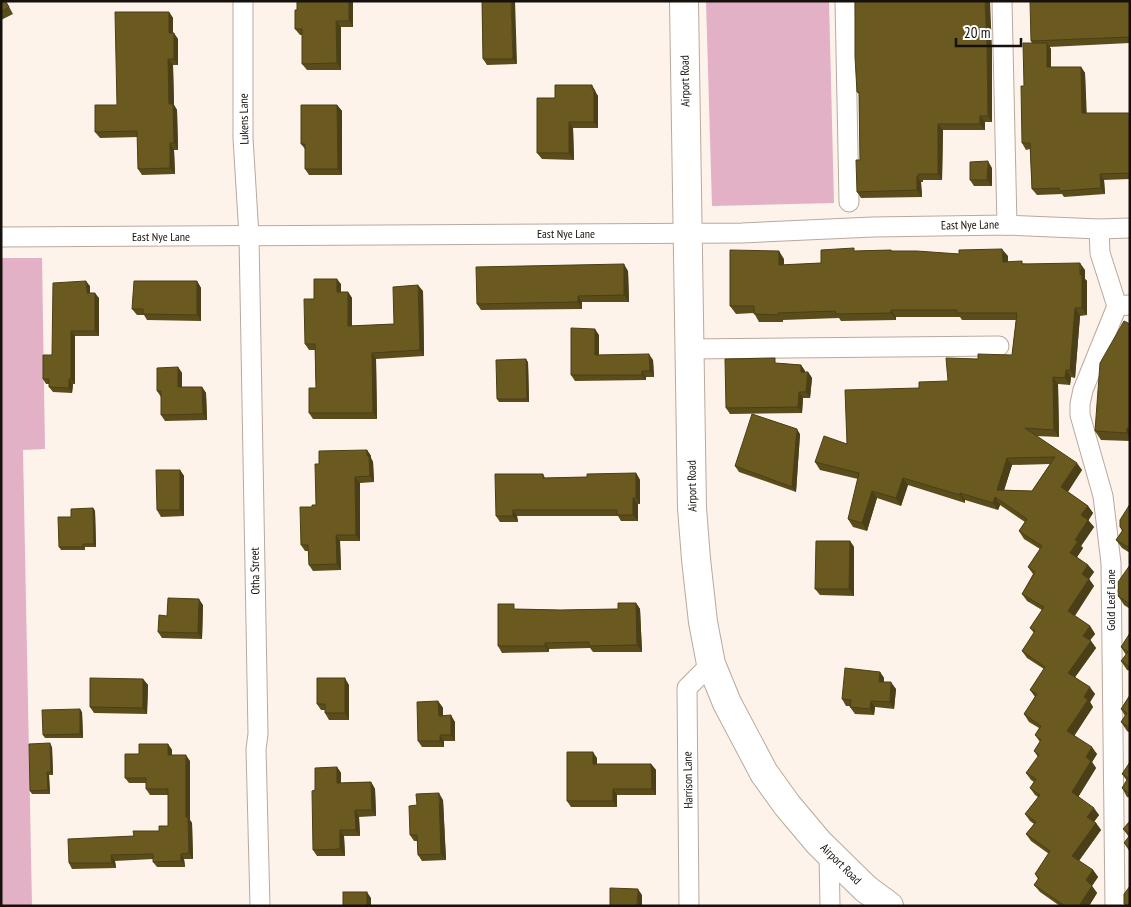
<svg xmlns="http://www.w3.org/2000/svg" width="1131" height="907" viewBox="0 0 1131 907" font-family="'PT Sans Narrow',sans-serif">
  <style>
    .green { fill: #e2b1c5 }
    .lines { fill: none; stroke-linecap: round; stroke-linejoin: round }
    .street-casing { stroke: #b9a99d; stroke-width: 21 }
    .secondary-casing { stroke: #b9a99d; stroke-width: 30 }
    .street { stroke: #fff; stroke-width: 19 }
    .secondary { stroke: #fff; stroke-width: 28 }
    .wall { fill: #5b4d1b; fill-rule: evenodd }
    .shaded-wall { fill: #4a3f16 }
    .building { fill: #6a5a1f; stroke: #4a3f16; fill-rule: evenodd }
    .labels { text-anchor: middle; stroke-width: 5; stroke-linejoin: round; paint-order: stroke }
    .street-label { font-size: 12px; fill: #16110c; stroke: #fff }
  </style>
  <rect width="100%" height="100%" fill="#fdf3eb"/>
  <!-- green -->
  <g class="green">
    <polygon points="706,1 829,1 834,203 712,206"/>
    <polygon points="1,258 42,258 45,449 23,450 32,906 1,906"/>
  </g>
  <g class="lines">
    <!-- street casing -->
    <g class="street-casing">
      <g id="street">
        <polyline points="243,1 243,138 249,236 258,734 256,749 260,906"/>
        <polyline points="845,1 849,202"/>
        <polyline points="1002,1 1007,225"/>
        <polyline points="1099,229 1100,253 1117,306 1129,305"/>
        <polyline points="1,237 742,233 873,227 1007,225 1099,229 1130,228"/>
        <polyline points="690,349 999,346"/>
        <polyline points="829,853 830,906"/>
        <polyline points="689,906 687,688 711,664"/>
        <polyline points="1115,906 1111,563 1103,496 1080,415 1080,404 1083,390 1117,306"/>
      </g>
    </g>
    <!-- secondary casing -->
    <g class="secondary-casing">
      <polyline id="secondary" points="684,1 692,508 696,559 703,622 711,664 727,703 764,773 787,805 819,843 866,889 889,906"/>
    </g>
    <!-- street -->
    <use href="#street" class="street"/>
    <!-- secondary -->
    <use href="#secondary" class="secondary"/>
  </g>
  <!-- wall -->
  <g class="wall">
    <polygon points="1,1 6,1 13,14 1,20"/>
    <polygon points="353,1 353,27 341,27 341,70 307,70 302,64 302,35 300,35 295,29"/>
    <polygon points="482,1 517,64 487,65 483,59"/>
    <polygon points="1130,1 1130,43 1049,47 1051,49 1051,67 1081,67 1085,73 1086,113 1130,113 1130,179 1104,180 1105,194 1064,197 1062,194 1037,195 1032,189 1030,149 1026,150 1022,143 1024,86 1032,43 1031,41"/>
    <polygon points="169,12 173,18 173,33 178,39 178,65 173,65 174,105 177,110 178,150 174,150 175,174 142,175 138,169 138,137 100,138 95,132 117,105"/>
    <polygon points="992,49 992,122 985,122 985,130 943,130 942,180 923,180 923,182 921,182 922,197 861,198 857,192 860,160 859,94 857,92"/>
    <polygon points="596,92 596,93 598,96 598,128 573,128 574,160 542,159 537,153 555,98"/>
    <polygon points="337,105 342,111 342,175 309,175 305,169 305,149 301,144"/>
    <polygon points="992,168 992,186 974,186 970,180"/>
    <path d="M891 250 892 251 1008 256V262L1085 270V279L1087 281V315L1080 316 1075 378 1071 377 1070 385 1058 384 1059 437 1036 436 1082 470 1068 492 1088 506 1093 513 1088 520 1094 527 1081 546 1083 548 1077 557 1088 565 1094 572 1089 579 1094 586 1074 616 1090 626 1095 634 1090 640 1096 648 1075 677 1095 694 1090 702 1093 707 1074 735 1097 754 1092 762 1096 768 1078 797 1099 815 1094 822 1096 823 1101 830 1079 861 1093 870 1098 877 1092 886 1097 893 1089 906H1060L1040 892 1034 885 1038 879 1035 874 1049 854 1031 841 1026 834 1034 824 1030 821 1025 814 1038 797 1035 795 1030 788 1034 782 1031 780 1026 773 1038 757 1034 751 1040 742 1035 735 1039 728 1029 722 1024 714 1035 697 1030 690 1044 669 1027 658 1022 651 1034 633 1030 628 1042 610 1027 601 1022 594 1033 574 1028 567 1040 549 1024 539 1019 531 1025 522 1000 505 998 510 965 500V503L908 485 901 506 877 498 867 531 853 527 848 519 858 479 820 470 815 462 847 444 919 388 948 381 978 359 1012 355 1016 320H962L960 317H896V320L841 321 839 318 783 320V322H759L754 313 736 314 730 306 784 259V265L821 263 856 251ZM1050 464 1032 491 1004 490 1012 465Z"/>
    <polygon points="628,271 629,302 582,302 582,309 481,310 477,304"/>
    <polygon points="197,281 201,288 201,321 147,320 144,315 137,315 132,309"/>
    <polygon points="341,284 341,292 348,292 352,298 352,326 394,324 423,291 424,356 376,359 377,419 313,419 309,413 316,388 315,350 309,350 305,344 314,299"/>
    <polygon points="90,286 90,293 99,298 99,336 75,336 75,384 73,384 72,393 53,392 49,387 49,384 46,384 43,379 52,355"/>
    <polygon points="1130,324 1130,441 1101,440 1095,431"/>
    <polygon points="599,335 599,355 653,360 654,377 646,377 646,380 575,381 571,375"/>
    <polygon points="528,362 529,402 499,402 497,399"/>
    <polygon points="778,363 801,365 805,371 805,372 808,372 812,378 810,398 803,398 802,413 730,414 726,408"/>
    <polygon points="178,367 182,373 182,387 202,387 206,393 207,420 165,421 161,415 161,397 157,391"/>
    <polygon points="800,434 796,492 739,472 735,466"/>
    <polygon points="367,450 371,456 371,458 373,462 374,482 360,483 360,541 340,541 341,570 313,571 309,565 308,551 305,551 301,545 312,507 316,505 319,464"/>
    <polygon points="180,470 184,476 184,516 161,517 157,510"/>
    <polygon points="636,473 640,480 640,504 638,504 638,521 621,521 618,516 517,516 518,522 500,522 496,516 543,474 545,478 587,477"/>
    <polygon points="1130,504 1130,553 1122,548 1116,540 1122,531 1120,527"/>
    <polygon points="93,508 95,511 96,547 85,547 85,550 61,550 59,547 71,517"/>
    <polygon points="850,541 854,547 854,596 820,595 815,589"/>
    <polygon points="1130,565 1130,609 1124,605 1118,596"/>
    <polygon points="636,603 640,609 642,652 593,652 590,648 549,649 549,652 502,653 498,646 518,609 560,610 618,609"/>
    <polygon points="203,605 202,639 162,638 158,632 167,616"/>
    <polygon points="1130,633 1130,671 1127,670 1121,661 1126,655 1121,647"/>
    <polygon points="880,672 884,678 884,682 896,689 894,709 875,707 874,715 855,714 850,707 850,706 846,706 842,699"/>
    <polygon points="143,679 148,685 147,714 94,713 90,707"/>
    <polygon points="349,685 349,720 329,720 325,713 325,710 321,710 317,704"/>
    <polygon points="1130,695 1130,733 1127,731 1121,722 1125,716 1121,709"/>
    <polygon points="438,701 443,708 443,716 455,722 455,741 444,741 444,747 422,747 418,741"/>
    <polygon points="82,712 83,738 45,738 43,735"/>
    <polygon points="168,744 172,750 172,755 190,761 190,820 192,823 193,859 184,859 185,867 157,867 153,862 153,859 115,861 116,868 72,869 69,863 134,836 159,831 168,826 168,795 150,795 146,789 146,783 129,783 125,778 139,754"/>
    <polygon points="52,747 53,775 49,775 50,794 32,794 30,791"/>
    <polygon points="597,758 597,764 651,764 656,770 656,795 617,795 617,807 571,807 567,801"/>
    <polygon points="1130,762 1130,798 1127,797 1122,788 1127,781 1122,774"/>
    <polygon points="337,767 341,773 341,783 371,782 375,789 376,816 359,817 360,836 344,836 345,856 317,856 313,850 315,790"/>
    <polygon points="443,800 446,860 422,861 418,855 417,841 414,841 410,835"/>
    <polygon points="1130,821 1130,852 1124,843 1129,837 1123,829"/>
  </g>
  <!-- shaded-wall -->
  <g class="shaded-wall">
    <polygon points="349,1 353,1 353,27 349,21"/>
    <polygon points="511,1 515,1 517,64 513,59"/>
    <polygon points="985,1 990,1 992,49 992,122 988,116"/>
    <polygon points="169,12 173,18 173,39 169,33"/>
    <polygon points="336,21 341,27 341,70 337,63"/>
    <polygon points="174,33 178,39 178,65 174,59"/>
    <polygon points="1047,43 1051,49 1051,73 1047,67"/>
    <polygon points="168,59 173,65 174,105 177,110 178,150 174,143 169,104"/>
    <polygon points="1081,67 1085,73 1087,119 1082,113"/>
    <polygon points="592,85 596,92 596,93 598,96 598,128 594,122"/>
    <polygon points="337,105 342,111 342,175 338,169"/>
    <polygon points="980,116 985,122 985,130 980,124"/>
    <polygon points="569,122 573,128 574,160 569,153"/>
    <polygon points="938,124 943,130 942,180 938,174"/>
    <polygon points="170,143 174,150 175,174 170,168"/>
    <polygon points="988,161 992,168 992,186 987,180"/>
    <polygon points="1100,174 1104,180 1105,194 1101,188"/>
    <polygon points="917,176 921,182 922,197 917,190"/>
    <polygon points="1002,249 1008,256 1008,269 1003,262"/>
    <polygon points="779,251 784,259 784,272 779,265"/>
    <polygon points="1080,263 1085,270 1085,279 1087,281 1087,315 1082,308"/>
    <polygon points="624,264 628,271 629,302 624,295"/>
    <polygon points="337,279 341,284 341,298 337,292"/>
    <polygon points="86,281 90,286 90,298 87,293"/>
    <polygon points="197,281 201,288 201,321 197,315"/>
    <polygon points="418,285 423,291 424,356 420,350"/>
    <polygon points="348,292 352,298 352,332 348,326"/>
    <polygon points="95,293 99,298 99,336 95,331"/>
    <polygon points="578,296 582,302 582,309 578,302"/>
    <polygon points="1075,308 1080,316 1075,378 1070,370"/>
    <polygon points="891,310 896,317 896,320 891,313"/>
    <polygon points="595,329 599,335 599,360 595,355"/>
    <polygon points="71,331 75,336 75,384 71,379"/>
    <polygon points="372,353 376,359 377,419 373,413"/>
    <polygon points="649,354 653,360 654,377 650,371"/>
    <polygon points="526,359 528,362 529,402 527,399"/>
    <polygon points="801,365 805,371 805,378 801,372"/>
    <polygon points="178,367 182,373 182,393 178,387"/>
    <polygon points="1066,370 1071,377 1070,385 1065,378"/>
    <polygon points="642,371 646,377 646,380 642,375"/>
    <polygon points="808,372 812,378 810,398 806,392"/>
    <polygon points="1053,377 1058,384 1059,437 1054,430"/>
    <polygon points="69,379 73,384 72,393 69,388"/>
    <polygon points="202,387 206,393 207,420 203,414"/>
    <polygon points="799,392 803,398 802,413 798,407"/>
    <polygon points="1127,428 1130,432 1130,438 1127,433"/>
    <polygon points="797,429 800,434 796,492 792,487"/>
    <polygon points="367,450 371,456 371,458 373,462 374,482 370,476"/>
    <polygon points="1007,458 1012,465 1002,497 997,490"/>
    <polygon points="1077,463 1082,470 1066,494 1061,487"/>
    <polygon points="180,470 184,476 184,516 180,510"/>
    <polygon points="636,473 640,480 640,504 636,498"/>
    <polygon points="355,477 360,483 360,541 356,535"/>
    <polygon points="903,478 908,485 901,506 896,498"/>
    <polygon points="872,491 877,498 867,531 862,523"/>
    <polygon points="960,493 965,500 965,503 960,495"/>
    <polygon points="995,497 1000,505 998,510 993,503"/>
    <polygon points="633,498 638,504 638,521 633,515"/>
    <polygon points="1088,506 1093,513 1087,523 1081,515"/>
    <polygon points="93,508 95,511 96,547 94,544"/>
    <polygon points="513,510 517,516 518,522 513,516"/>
    <polygon points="1088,520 1094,527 1081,546 1083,548 1075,560 1070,553 1075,540"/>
    <polygon points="336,535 340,541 341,570 337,564"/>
    <polygon points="850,541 854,547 854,596 849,589"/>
    <polygon points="1088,565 1094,572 1087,582 1082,574"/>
    <polygon points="1089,579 1094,586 1073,619 1068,611"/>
    <polygon points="199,599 203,605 202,639 198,633"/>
    <polygon points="636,603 640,609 642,652 637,645"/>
    <polygon points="1090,626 1095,634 1088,643 1083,636"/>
    <polygon points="1091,641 1096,648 1073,680 1068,673"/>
    <polygon points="545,643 549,649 549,652 545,646"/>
    <polygon points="880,672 884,678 883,688 879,682"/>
    <polygon points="345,678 349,685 349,720 345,713"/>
    <polygon points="143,679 148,685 147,714 143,708"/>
    <polygon points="891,682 896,689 894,709 890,702"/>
    <polygon points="1090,687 1095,694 1090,702 1093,707 1073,738 1067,731 1084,697"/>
    <polygon points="438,701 443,708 443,722 439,716"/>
    <polygon points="871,701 875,707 874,715 870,709"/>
    <polygon points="80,709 82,712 83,738 80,734"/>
    <polygon points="451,715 455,722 455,741 451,735"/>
    <polygon points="440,735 444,741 444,747 440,741"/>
    <polygon points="50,743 52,747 53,775 51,772"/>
    <polygon points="168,744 172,750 172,761 168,755"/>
    <polygon points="1092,747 1097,754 1092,762 1096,768 1077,799 1072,792 1086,757"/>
    <polygon points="593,752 597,758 597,770 593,764"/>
    <polygon points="186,755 190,761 190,820 192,823 193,859 189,853 186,817"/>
    <polygon points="651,764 656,770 656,795 652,789"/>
    <polygon points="337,767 341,773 341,790 337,783"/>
    <polygon points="47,772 49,775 50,794 48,790"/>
    <polygon points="371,782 375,789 376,816 372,810"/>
    <polygon points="613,789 617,795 617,807 613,801"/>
    <polygon points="439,793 443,800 446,860 441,854"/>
    <polygon points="1094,808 1099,815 1092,824 1087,817"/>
    <polygon points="355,810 359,817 360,836 356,830"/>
    <polygon points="1096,823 1101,830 1077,863 1072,856"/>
    <polygon points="340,830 344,836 345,856 340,849"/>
    <polygon points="181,854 184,859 185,867 181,861"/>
    <polygon points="111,855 115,861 116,868 112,863"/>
    <polygon points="1093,870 1098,877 1091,887 1086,880"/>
    <polygon points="1092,886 1097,893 1089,906 1079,906"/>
    <polygon points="638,889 642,895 642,906 637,906"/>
    <polygon points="367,892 371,898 371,906 367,906"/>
  </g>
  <!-- building -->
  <g class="building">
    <polygon points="1,1 5,1 9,7 1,12"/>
    <polygon points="297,1 349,1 349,21 336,21 337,63 302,64 302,29 295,29 295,10 297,10"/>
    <polygon points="482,1 511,1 513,59 483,59"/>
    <polygon points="855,1 985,1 987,43 988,116 980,116 980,124 938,124 938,174 918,174 919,176 917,176 917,190 857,192 856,160 860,160 859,92 857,92 855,57"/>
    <polygon points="1030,1 1130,1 1130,37 1031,41"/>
    <polygon points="115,12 169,12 169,33 174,33 174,59 168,59 169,104 173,104 174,143 170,143 170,168 138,169 137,131 95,132 95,105 117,105"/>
    <polygon points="1023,43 1047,43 1047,67 1081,67 1082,113 1130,113 1130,173 1100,174 1101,188 1060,191 1059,188 1032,189 1030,143 1022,143 1021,86 1024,86"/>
    <polygon points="555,85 592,85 592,89 594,90 594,122 569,122 569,153 537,153 537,98 555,98"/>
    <polygon points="301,105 337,105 338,169 305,169 305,144 301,144"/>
    <polygon points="988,161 987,180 970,180 970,162"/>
    <path d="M854 248V251L891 250V251H917L959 254V250L1002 249 1003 262 1022 261V264L1080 263V275L1082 274V308H1075L1070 370H1066L1065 378 1053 377 1054 430 1025 428 1077 463 1061 487 1088 506 1081 515 1088 520 1075 540 1078 541 1070 553 1088 565 1082 574 1089 579 1068 611 1090 626 1083 636 1091 641 1068 673 1090 687 1084 697 1088 700 1067 731 1092 747 1086 757 1091 761 1072 792 1094 808 1087 817 1096 823 1072 856 1093 870 1086 880 1092 886 1079 906H1065L1034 885 1039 878 1035 874 1050 851 1026 834 1036 822 1025 814 1040 795 1030 788 1036 779 1026 773 1039 755 1034 751 1041 740 1035 735 1041 726 1024 714 1037 694 1030 690 1045 667 1022 651 1035 631 1030 628 1044 607 1022 594 1035 572 1028 567 1042 546 1019 531 1027 519 995 497 993 503 960 493V495L903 478 896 498 872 491 862 523 848 519 859 473 815 462 824 436 847 444 845 390 919 388V382L948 381 946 358 978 359V354L1012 355 1017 313H957V310H891V313L836 314 835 311 778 313V315L754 314V306H730V250L779 251V265L821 263V250ZM1055 457 1032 491 997 490 1007 458Z"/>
    <polygon points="624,264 624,295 578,296 578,302 477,304 476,267"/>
    <polygon points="314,279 337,279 337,292 348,292 348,326 394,324 393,287 418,285 420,350 372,353 373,413 309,413 309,388 316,388 315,344 305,344 304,299 314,299"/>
    <polygon points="86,281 87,293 95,293 95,331 71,331 71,379 69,379 69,388 49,387 49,379 43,379 43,355 52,355 53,283"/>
    <polygon points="134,281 197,281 197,315 143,314 143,309 132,309"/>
    <polygon points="1124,321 1130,324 1130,428 1127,428 1127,433 1095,431 1100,363"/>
    <polygon points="571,328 595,329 595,355 649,354 650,371 642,371 642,375 571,375"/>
    <polygon points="775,358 775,363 801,365 801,372 808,372 806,392 799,392 798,407 726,408 725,359"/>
    <polygon points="526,359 527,399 497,399 496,360"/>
    <polygon points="178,367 178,387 202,387 203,414 161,415 161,391 157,391 157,368"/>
    <polygon points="752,414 797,429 792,487 735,466"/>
    <polygon points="367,450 367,456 369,456 370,476 355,477 356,535 336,535 337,564 309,565 308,545 301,545 300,507 312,507 312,505 316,505 315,464 319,464 319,451"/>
    <polygon points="156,470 180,470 180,510 157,510"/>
    <polygon points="636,473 636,498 633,498 633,515 617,515 617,510 513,510 513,516 496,516 495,474 543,474 543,478 587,477 587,474"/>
    <polygon points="1130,504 1130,548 1116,540 1123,530 1120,527 1120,520"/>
    <polygon points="93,508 94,544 83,544 83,547 59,547 58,517 71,517 71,509"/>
    <polygon points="816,541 850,541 849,589 815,589"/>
    <polygon points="1130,565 1130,604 1118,596 1118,582"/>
    <polygon points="168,598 199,599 198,633 158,632 159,615 167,616"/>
    <polygon points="618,603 636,603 637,645 589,646 589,642 545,643 545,646 498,646 498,604 514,604 514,609 560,610 618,609"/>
    <polygon points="1130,633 1130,667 1121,661 1128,652 1121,647"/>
    <polygon points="845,668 880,672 879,682 891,682 890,702 871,701 870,709 850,707 851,700 842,699"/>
    <polygon points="90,678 143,679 143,708 90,707"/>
    <polygon points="317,678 345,678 345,713 325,713 325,704 317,704"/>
    <polygon points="1130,695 1130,728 1121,722 1127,713 1121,709"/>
    <polygon points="438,701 439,716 451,715 451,735 440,735 440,741 418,741 417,702"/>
    <polygon points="80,709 80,734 43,735 42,710"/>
    <polygon points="50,743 51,772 47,772 48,790 30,791 29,744"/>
    <polygon points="139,744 168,744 168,755 186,755 186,817 188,817 189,853 181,854 181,861 153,862 153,854 111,855 112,863 69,863 68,839 134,836 133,831 159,831 159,826 168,826 168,789 146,789 146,778 125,778 125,754 139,754"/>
    <polygon points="567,752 593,752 593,764 651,764 652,789 613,789 613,801 567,801"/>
    <polygon points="1130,762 1130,794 1122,788 1128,778 1122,774"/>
    <polygon points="337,767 337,783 371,782 372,810 355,810 356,830 340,830 340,849 313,850 312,791 315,790 315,768"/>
    <polygon points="439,793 441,854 418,855 417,835 410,835 409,806 417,805 416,794"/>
    <polygon points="1130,821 1130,834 1123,829"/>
    <polygon points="1130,835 1130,848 1124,843"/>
    <polygon points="1130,886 1130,906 1127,906 1124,904 1124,894"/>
    <polygon points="610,888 638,889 637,906 610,906"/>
    <rect x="343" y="892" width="24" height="14"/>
  </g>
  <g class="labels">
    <!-- street labels -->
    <g class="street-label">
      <text transform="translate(685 81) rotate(-91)" y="4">Airport Road</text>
      <text transform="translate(244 119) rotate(-91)" y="4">Lukens Lane</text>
      <text transform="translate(970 225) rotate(-1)" y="4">East Nye Lane</text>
      <text x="566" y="238">East Nye Lane</text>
      <text x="161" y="241">East Nye Lane</text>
      <text transform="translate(692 486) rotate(-91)" y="4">Airport Road</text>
      <text transform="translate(255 571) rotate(-91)" y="4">Otha Street</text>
      <text transform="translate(1111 600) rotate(-90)" y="4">Gold Leaf Lane</text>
      <text transform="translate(688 780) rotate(-91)" y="4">Harrison Lane</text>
      <text transform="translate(841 864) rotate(45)" y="4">Airport Road</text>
    </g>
  </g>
  <!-- border -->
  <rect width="1131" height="907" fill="none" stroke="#16110c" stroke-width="5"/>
  <!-- scale -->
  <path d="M956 38v8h65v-8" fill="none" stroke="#16110c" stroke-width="2.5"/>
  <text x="964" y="38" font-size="15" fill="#16110c" stroke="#ffffff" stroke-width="4" paint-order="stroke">20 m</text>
</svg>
